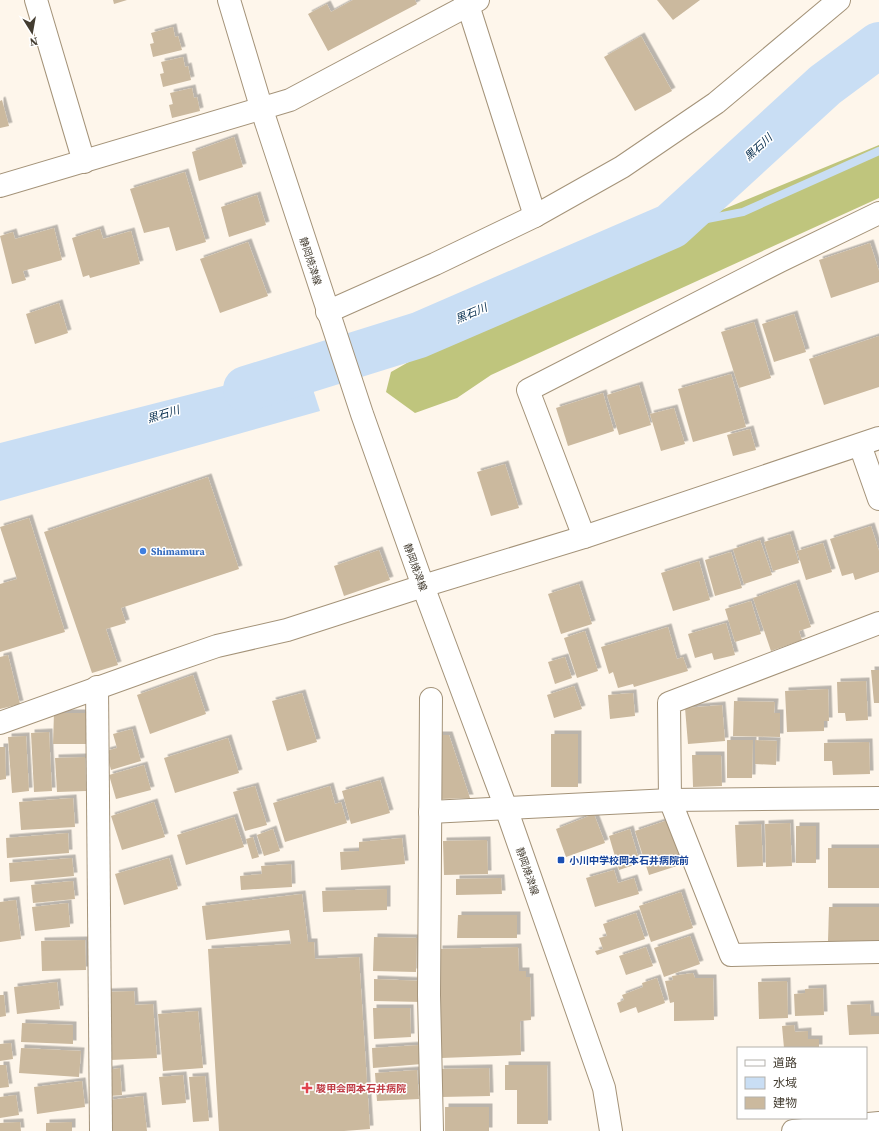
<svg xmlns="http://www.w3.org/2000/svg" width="879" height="1131" viewBox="0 0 879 1131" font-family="'Source Serif 4','Noto Sans JP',serif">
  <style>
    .forest { fill: #bfc57d }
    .water { fill: #c9def4 }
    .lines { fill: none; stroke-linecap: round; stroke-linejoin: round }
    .stream { stroke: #c9def4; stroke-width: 8 }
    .river { stroke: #c9def4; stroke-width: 46 }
    .building { fill: #cbb99e; filter: url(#shadow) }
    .minor-casing { stroke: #a49379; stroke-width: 24 }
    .tertiary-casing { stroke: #a49379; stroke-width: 24 }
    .secondary-casing { stroke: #a49379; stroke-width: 24 }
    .minor { stroke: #fff; stroke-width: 22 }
    .tertiary { stroke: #fff; stroke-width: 22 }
    .secondary { stroke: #fff; stroke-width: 22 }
    .shop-dot { fill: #3f7fe0; stroke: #fff; stroke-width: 1.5 }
    .transit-dot { fill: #1a4fb4; stroke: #fff; stroke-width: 1.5 }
    .health-dot { fill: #e0444e; stroke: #fff; stroke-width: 1.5 }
    .labels { text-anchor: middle; stroke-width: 3; stroke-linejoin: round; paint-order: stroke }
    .street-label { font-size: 10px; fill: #433c30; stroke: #fff }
    .shop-label { font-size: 10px; font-weight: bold; fill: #366cbe; stroke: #fff; text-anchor: start }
    .transit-label { font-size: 10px; font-weight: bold; fill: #164399; stroke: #fff; text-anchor: start }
    .health-label { font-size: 10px; font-weight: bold; fill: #be3a42; stroke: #fff; text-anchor: start }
    .water-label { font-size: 11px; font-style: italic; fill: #032b4c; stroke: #fff }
  </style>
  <defs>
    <filter id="shadow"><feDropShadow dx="3.5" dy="-3.5" stdDeviation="0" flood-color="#0004"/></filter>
  </defs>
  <rect width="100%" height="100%" fill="#fef6eb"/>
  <!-- forest -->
  <polygon class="forest" points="879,145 879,198 491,375 457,398 415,413 386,392 391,372 557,278"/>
  <!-- water -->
  <polygon class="water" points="305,365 320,411 0,501 0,443"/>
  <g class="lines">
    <!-- stream -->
    <polyline class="stream" points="671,226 743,212 879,151"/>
    <!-- river -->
    <polyline class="river" points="246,389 419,335 671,226 825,85 879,45"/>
  </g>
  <!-- building -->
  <g class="building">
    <polygon points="113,0 127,0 114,4"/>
    <polygon points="353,0 415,0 417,4 328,51 308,14 327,4 331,12"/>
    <polygon points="657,0 700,0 673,20"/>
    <polygon points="173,27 175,37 178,36 182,50 153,57 150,44 154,43 151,33"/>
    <polygon points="641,36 672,91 635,111 604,57"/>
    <polygon points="183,57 185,67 188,66 191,80 163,87 160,74 164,73 161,62"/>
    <polygon points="192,88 194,98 197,97 200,111 172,118 169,105 173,104 170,93"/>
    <polygon points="2,100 9,126 0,128 0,101"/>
    <polygon points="234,137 243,167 199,181 192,152"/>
    <polygon points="185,172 206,242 176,251 169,227 144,233 130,189"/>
    <polygon points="257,195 266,225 229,237 221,207"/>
    <polygon points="54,228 62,260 23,271 26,280 12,284 0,236 13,232 15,239"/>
    <polygon points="100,229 103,239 131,231 140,264 90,278 89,275 83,277 72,238"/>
    <polygon points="248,242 268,296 220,313 200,259"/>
    <polygon points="870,243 879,271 879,282 831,298 819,260"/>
    <polygon points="59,303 68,333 35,344 26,314"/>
    <polygon points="794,314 806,352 774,362 762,324"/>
    <polygon points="754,322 771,378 739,388 721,332"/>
    <polygon points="879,336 879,387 824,405 809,359"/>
    <polygon points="731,374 746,427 693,442 678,389"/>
    <polygon points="639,385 651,425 619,435 607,395"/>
    <polygon points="603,393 614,431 568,446 556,408"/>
    <polygon points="674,408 685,444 661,451 650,414"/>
    <polygon points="750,429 756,450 733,456 727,435"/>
    <polygon points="505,464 519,508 491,516 477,472"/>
    <polygon points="208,477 239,569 121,608 126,623 106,629 118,665 92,673 44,532"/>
    <polygon points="29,518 65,632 0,652 0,584 17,579 0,527"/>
    <polygon points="871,526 879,551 879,572 855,580 853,573 842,576 830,539"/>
    <polygon points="790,534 799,563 773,571 764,542"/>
    <polygon points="760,540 772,575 744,584 733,549"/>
    <polygon points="823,543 832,572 806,580 797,551"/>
    <polygon points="379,550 390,580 344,596 334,566"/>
    <polygon points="731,552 742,588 715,596 705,560"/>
    <polygon points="699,561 710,600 673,611 661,573"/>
    <polygon points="796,583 811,627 799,631 802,640 771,651 753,598"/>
    <polygon points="579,584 592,624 561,634 548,594"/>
    <polygon points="751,601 761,634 735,642 725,609"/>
    <polygon points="726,623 735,655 714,660 712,653 695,658 688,634"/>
    <polygon points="668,627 677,659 683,657 688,671 634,687 633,684 618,688 613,672 609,674 601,647"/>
    <polygon points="585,631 598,671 577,678 564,638"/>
    <polygon points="8,655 20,704 0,709 0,657"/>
    <polygon points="565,657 572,678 555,684 548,662"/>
    <polygon points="871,670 879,670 879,703 874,703"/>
    <polygon points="193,675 206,714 150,734 137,695"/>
    <polygon points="866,681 868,720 846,721 845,713 838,713 837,682"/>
    <polygon points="574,686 582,709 554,718 547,695"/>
    <polygon points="828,689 829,721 824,721 824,731 787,732 785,691"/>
    <polygon points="302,693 317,742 287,751 272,701"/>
    <polygon points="633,693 635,716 610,719 608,695"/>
    <polygon points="734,701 775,702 774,713 780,713 780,737 733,736"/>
    <polygon points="722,705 725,741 688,744 685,708"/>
    <polygon points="54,713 86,713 86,744 53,744"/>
    <polygon points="132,729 141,761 111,770 106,751 117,748 113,734"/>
    <polygon points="49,732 52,791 34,792 31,733"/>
    <rect x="551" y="734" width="27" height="53"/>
    <polygon points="438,735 449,735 470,798 441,799"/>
    <polygon points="26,736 29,791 12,793 8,737"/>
    <polygon points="228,738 239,773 175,793 164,758"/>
    <polygon points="727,740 753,740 752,778 727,778"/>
    <polygon points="755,740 777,741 776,765 755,764"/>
    <polygon points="869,742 870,774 833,775 832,761 824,761 824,743"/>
    <polygon points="0,747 5,747 6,779 0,780"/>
    <polygon points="692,755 721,755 722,786 693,787"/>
    <polygon points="85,757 86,791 57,792 55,758"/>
    <polygon points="144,765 151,790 116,799 109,775"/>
    <polygon points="380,780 390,813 351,824 342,791"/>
    <polygon points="255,786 267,825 245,831 233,792"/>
    <polygon points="330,786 335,804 341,802 347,823 285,842 273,803"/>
    <polygon points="73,798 75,827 21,830 19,802"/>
    <polygon points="154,802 165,837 122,850 111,816"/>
    <polygon points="594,814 605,843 566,857 556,829"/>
    <polygon points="234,817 244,847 186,865 177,835"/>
    <polygon points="668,820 683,864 649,875 635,831"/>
    <polygon points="790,823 792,866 766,867 765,824"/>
    <polygon points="761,824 763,866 737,867 735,825"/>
    <rect x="796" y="826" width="20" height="37"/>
    <polygon points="273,829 280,851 264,856 257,835"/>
    <polygon points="630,829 640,863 619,870 609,836"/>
    <polygon points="68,833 69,853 7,858 6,838"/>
    <polygon points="253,837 259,857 252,859 246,839"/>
    <polygon points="402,838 405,864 341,870 340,852 359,851 359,842"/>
    <polygon points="487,840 488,874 444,875 443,841"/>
    <rect x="828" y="848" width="51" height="40"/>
    <polygon points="72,858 74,876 10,882 9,863"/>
    <polygon points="169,858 178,889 124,905 115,874"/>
    <polygon points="291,864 292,887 241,890 240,876 262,874 261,866"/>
    <polygon points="614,870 618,883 634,878 639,894 595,907 586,878"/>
    <polygon points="501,878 502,894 456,895 456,879"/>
    <polygon points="73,881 75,899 33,903 31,885"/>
    <polygon points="387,889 387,910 323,912 322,891"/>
    <polygon points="681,892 693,928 651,942 639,906"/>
    <polygon points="302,894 308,942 314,942 315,959 359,957 370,1129 344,1131 219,1131 208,949 291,944 289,930 206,940 202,906"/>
    <polygon points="16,900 21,939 0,942 0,902"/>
    <polygon points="68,903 70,927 35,931 32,907"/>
    <polygon points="829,907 879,907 879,942 828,941"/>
    <polygon points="636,913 645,939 597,955 595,951 603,949 599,938 607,936 603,924"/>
    <polygon points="458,915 517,915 517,938 457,938"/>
    <polygon points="690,936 700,964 664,977 654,948"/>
    <polygon points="374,937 417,938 416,972 373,971"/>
    <polygon points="85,940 86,970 42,971 41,941"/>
    <polygon points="518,947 519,971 526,971 526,977 530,977 531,1020 520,1021 521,1055 441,1058 439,949"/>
    <polygon points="646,947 653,966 626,975 619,956"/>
    <polygon points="693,973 695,978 713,978 714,1020 674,1021 674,1002 670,1003 665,981 673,980 672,976"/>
    <polygon points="657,978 665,1003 638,1013 636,1007 620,1013 617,1003 624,1000 622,995 643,987 642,983"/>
    <polygon points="374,979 423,981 423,1002 374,1001"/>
    <polygon points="787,981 788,1018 759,1019 758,982"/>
    <polygon points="57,982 60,1009 17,1014 14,987"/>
    <polygon points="823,988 824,1015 795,1016 794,994 805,993 805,989"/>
    <polygon points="134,991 135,1005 153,1004 157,1058 110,1060 106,992"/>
    <polygon points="0,995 4,995 6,1016 0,1017"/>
    <polygon points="870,1004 871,1016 879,1016 879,1034 849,1035 847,1005"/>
    <polygon points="373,1008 410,1008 411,1037 374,1039"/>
    <polygon points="198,1011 203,1068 163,1071 158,1014"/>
    <polygon points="22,1023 73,1025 73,1044 21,1042"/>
    <polygon points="794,1025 795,1032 808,1031 808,1039 819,1039 819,1048 784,1048 782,1026"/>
    <polygon points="11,1043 13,1059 0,1061 0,1044"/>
    <polygon points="420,1045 422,1064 373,1068 372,1048"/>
    <polygon points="21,1048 81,1051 79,1077 19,1073"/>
    <polygon points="0,1065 6,1065 9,1087 0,1088"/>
    <polygon points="505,1065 547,1065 548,1124 517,1124 517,1090 505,1090"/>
    <polygon points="120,1068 122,1095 110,1096 107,1070"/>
    <polygon points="489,1068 490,1096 441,1097 440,1069"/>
    <polygon points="417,1070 419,1099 377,1101 375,1073"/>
    <polygon points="183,1075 186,1103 162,1105 159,1077"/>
    <polygon points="205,1076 209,1121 193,1122 189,1077"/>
    <polygon points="82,1081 85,1107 37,1114 34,1087"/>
    <polygon points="16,1095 19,1115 0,1118 0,1097"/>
    <polygon points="143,1096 147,1131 112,1131 109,1100"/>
    <rect x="445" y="1107" width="44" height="24"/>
    <polygon points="20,1122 21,1131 0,1131 0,1123"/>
    <polygon points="72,1122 72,1131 46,1131 46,1123"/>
  </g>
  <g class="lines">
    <!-- minor casing -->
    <g class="minor-casing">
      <g id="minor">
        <polyline points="36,0 84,162"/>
        <polyline points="465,0 468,5 535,216"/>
        <polyline points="0,186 290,100 478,0"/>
        <polyline points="327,312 435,264 535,216 622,167 716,103 839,0"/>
        <polyline points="860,445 879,499"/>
        <polyline points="584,537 528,390 780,261 879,213"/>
        <polyline points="879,623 669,703 670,800 731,955 879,952"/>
        <polyline points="97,687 101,1131"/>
        <polyline points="431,699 429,995 432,1131"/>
        <polyline points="0,723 156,667 217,646 287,630 423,586"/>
        <polyline points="430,812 670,800 879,798"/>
      </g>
    </g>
    <!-- tertiary casing -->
    <g class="tertiary-casing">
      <g id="tertiary">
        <polyline points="423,586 584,537 879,438"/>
        <polyline points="793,1131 879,1123"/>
      </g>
    </g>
    <!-- secondary casing -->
    <g class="secondary-casing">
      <polyline id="secondary" points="229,0 262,110 362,414 423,586 506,808 604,1088 611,1131"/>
    </g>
    <!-- minor -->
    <use href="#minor" class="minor"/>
    <!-- tertiary -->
    <use href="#tertiary" class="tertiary"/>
    <!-- secondary -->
    <use href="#secondary" class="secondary"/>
  </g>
  <!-- markers -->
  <circle class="shop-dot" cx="143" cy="551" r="4"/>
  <rect class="transit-dot" x="557" y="856" width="8" height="8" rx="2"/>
  <path class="health-dot" d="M305 1082h4v4h4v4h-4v4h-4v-4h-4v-4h4z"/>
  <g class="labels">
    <!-- street labels -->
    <g class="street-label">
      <text transform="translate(311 261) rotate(72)" y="4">静岡焼津線</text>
      <text transform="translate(416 567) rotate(70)" y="4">静岡焼津線</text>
      <text transform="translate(528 871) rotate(71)" y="4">静岡焼津線</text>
    </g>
    <!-- shop labels -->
    <g class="shop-label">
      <text x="151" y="555">Shimamura</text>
    </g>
    <!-- transit labels -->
    <g class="transit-label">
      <text x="569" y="864">小川中学校岡本石井病院前</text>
    </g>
    <!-- health labels -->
    <g class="health-label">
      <text x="316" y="1092">駿甲会岡本石井病院</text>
    </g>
    <!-- water labels -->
    <g class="water-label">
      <text transform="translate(758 147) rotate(-43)" y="4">黒石川</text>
      <text transform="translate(471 313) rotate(-23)" y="4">黒石川</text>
      <text transform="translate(163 414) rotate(-17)" y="4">黒石川</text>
    </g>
  </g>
  <!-- legend -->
  <rect x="737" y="1047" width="130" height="72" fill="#ffffff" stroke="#b4b1ac"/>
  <rect x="745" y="1060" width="20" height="6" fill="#ffffff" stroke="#b4b1ac"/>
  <text x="773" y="1067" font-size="12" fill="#433c30">道路</text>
  <rect x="745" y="1077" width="20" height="12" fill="#c9def4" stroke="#b4b1ac"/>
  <text x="773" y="1087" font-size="12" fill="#433c30">水域</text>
  <rect x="745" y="1097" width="20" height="12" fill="#cbb99e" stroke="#b4b1ac"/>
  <text x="773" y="1107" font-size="12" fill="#433c30">建物</text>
  <!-- north arrow -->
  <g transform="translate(32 32) rotate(169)" stroke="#ffffff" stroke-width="3" paint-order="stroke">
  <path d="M0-3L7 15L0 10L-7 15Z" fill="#433c30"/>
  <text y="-6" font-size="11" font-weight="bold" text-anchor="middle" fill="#433c30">N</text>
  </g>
</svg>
